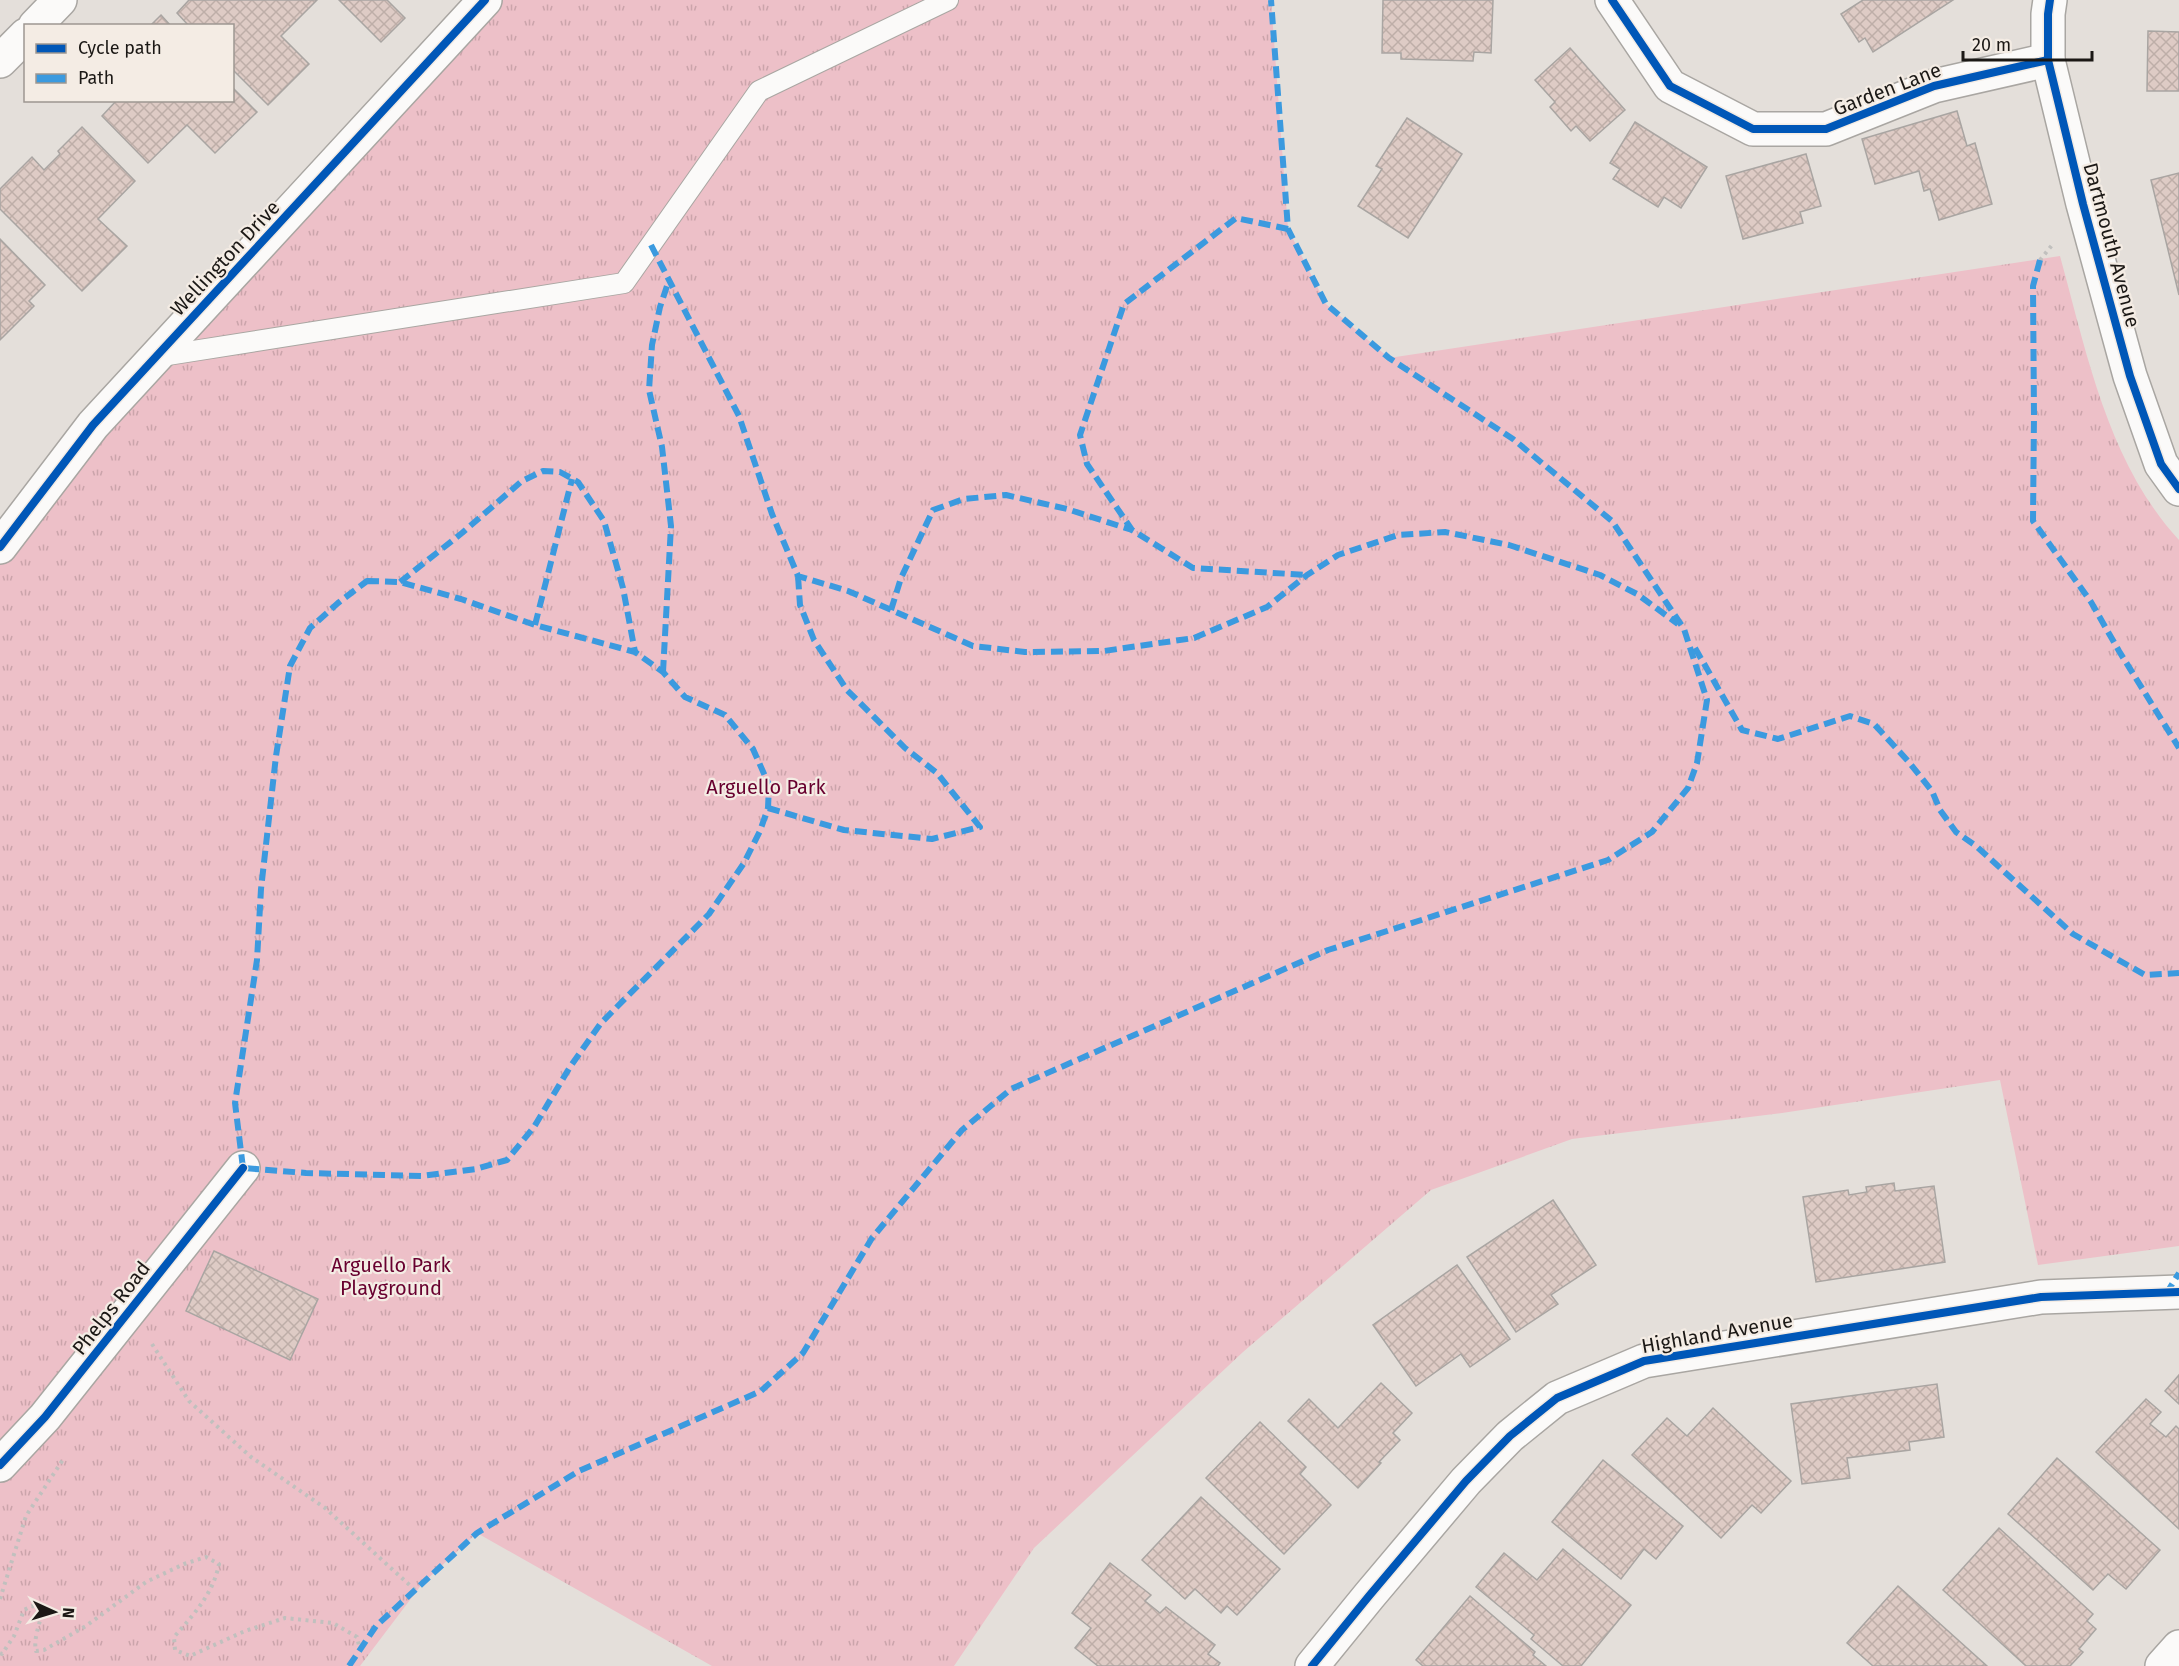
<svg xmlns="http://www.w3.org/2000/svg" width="2179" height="1666" viewBox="0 0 2179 1666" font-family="'Fira Sans',sans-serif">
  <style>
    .park { fill: url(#park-tufts) }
    .building { fill: url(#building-cross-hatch); stroke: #a9a5a2; stroke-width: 1.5 }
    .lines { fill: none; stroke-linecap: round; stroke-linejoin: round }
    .lane-casing { stroke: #a9a6a2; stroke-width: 22 }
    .street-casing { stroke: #a9a6a2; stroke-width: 36 }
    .path { stroke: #c1c0be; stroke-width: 4; stroke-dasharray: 3 4.5; stroke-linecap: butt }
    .lane { stroke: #fbfaf9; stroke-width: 20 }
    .street { stroke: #fbfaf9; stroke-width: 33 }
    .quiet { stroke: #3b9adf; stroke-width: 6; stroke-dasharray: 12 6; stroke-linecap: butt }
    .cycleway-casing { stroke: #f4ece4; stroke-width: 11 }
    .cycleway { stroke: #0057b8; stroke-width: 8 }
    .labels { text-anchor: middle; stroke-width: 4.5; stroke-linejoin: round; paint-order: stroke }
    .street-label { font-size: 20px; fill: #1b1815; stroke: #f4ece4 }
    .park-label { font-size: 20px; fill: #68002f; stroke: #f4ece4 }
  </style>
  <defs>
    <pattern id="park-tufts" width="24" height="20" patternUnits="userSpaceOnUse" patternTransform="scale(1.5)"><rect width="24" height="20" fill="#edc0c8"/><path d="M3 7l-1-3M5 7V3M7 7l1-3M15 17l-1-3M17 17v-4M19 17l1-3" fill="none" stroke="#cba4ab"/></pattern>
    <pattern id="building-cross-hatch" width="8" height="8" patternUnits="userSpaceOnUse" patternTransform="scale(1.5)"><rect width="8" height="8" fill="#decbc5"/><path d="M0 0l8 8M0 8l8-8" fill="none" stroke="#beaea8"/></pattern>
  </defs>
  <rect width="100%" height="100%" fill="#e4dfda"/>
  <!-- park -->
  <path class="park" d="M485 0H1271L1288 229 1326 304 1389 358 2060 256C2087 354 2108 463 2179 540V1246L2038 1265 2000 1080 1782 1113 1572 1139 1431 1190 1243 1352 1034 1548 954 1666H712L477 1533 422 1584 360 1666H0V551Z"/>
  <!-- building -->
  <g class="building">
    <polygon points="189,0 317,0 281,36 309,64 268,105 232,69 232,26 189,26 177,13"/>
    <polygon points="339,0 387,0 405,18 381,42"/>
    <polygon points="1383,0 1493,0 1491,53 1474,52 1473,61 1401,59 1401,53 1382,53"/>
    <polygon points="1863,0 1953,0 1873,52 1865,38 1859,42 1841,14"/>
    <polygon points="161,15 171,26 150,26"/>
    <polygon points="2148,31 2179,32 2179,91 2147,91"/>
    <polygon points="1570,48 1625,110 1590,141 1576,126 1571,131 1550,107 1555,102 1535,80"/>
    <polygon points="232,87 257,112 215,153 187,125 148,163 102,116 117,100 232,100"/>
    <polygon points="1957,111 1967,146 1975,143 1992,204 1939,220 1930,189 1924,191 1919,171 1875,184 1862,139"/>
    <polygon points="1407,118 1462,154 1408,238 1358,206 1382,169 1376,166"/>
    <polygon points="1635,122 1707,167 1681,208 1664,197 1658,207 1613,179 1620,169 1610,163"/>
    <polygon points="82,127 135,181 98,219 127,246 82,291 0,209 0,189 32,157 44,170 60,154 58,151"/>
    <polygon points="1806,154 1821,206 1800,212 1803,223 1743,239 1726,176"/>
    <polygon points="2179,173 2179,295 2151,180"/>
    <polygon points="0,239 45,285 29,301 34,306 0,340"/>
    <polygon points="1894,1183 1895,1191 1934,1186 1945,1262 1816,1282 1803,1197 1848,1190 1849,1195 1867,1192 1866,1187"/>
    <polygon points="1553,1200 1596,1265 1551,1295 1558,1304 1516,1332 1467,1257"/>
    <polygon points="214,1251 318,1299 290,1360 186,1311"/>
    <polygon points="1457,1265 1510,1339 1470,1367 1461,1354 1416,1386 1373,1325"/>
    <polygon points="2179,1375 2179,1404 2165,1391"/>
    <polygon points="1381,1383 1412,1413 1393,1433 1400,1440 1379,1462 1381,1463 1358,1488 1288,1421 1309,1399 1338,1428"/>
    <polygon points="1937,1384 1944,1437 1909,1442 1910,1450 1847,1458 1850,1478 1802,1484 1791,1404"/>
    <polygon points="2146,1399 2161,1412 2150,1424 2166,1437 2176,1426 2179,1429 2179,1529 2096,1452"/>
    <polygon points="1713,1408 1791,1481 1761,1513 1752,1505 1721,1538 1632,1455 1667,1418 1687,1436"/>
    <polygon points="1260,1422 1306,1467 1300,1474 1331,1505 1284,1554 1206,1478"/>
    <polygon points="2057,1458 2160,1550 2126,1589 2108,1574 2093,1590 2008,1514"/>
    <polygon points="1603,1460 1683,1526 1656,1559 1644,1549 1621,1579 1552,1522"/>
    <polygon points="1201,1497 1280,1569 1237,1615 1227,1606 1221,1613 1195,1589 1185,1599 1142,1560"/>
    <polygon points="1999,1528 2093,1614 2087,1621 2096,1629 2079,1649 2083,1652 2070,1666 2026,1666 1943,1590"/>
    <polygon points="1563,1549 1631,1605 1581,1666 1563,1666 1531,1639 1534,1635 1476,1587 1504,1553 1537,1580"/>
    <polygon points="1110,1563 1151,1595 1145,1601 1160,1613 1166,1607 1215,1645 1208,1654 1220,1663 1218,1666 1098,1666 1075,1648 1091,1628 1072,1613"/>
    <polygon points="1898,1586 1987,1666 1873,1666 1847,1643"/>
    <polygon points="1470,1596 1535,1652 1533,1655 1546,1666 1423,1666 1416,1660"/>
  </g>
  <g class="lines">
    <!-- lane casing -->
    <g class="lane-casing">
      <polyline id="lane" points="155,357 624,283 759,91 948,0"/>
    </g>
    <!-- street casing -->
    <g class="street-casing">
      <g id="street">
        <polyline points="1612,0 1670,86 1753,129 1826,129 1934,86 2048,60"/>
        <polyline points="2050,0 2048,14 2048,60 2083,204 2130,376 2161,464 2179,489"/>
        <polyline points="35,26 60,0"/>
        <polyline points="0,61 26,35"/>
        <polyline points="0,547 93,425 485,0"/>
        <polyline points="0,1465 45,1417 243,1168"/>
        <polyline points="1312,1666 1369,1596 1466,1481 1510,1436 1557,1398 1644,1361 2041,1297 2179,1292"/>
        <polyline points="2162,1666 2179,1647"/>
      </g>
    </g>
    <!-- path -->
    <g class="path">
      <polyline points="2040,260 2053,244"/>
      <polyline points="152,1344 189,1401 251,1457 325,1508 415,1590"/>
      <polyline points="0,1599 26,1516 64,1458"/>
      <path d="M0 1653 2 1654 14 1636 24 1610 32 1606 42 1611C40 1625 33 1638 36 1651L44 1650 86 1626 146 1582 184 1564 206 1557 219 1564C213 1594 194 1614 174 1637L175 1650 190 1656 245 1631 285 1618 333 1623 357 1637 360 1650"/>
    </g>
    <!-- lane -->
    <use href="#lane" class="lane"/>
    <!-- street -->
    <use href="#street" class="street"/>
    <!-- quiet -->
    <g class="quiet">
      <polyline points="1288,229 1236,218 1124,304 1080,435 1087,464 1132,530 1193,568 1307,575"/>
      <polyline points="651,245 739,416 772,514 798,576 848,591 973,646 1025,652 1104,651 1194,638 1267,607 1307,575 1338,555 1398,535 1445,532 1509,545 1600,575 1637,594 1678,624"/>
      <polyline points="2040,260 2033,286 2034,416 2033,521 2091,602 2119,651 2179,748"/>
      <polygon points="367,581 400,582 461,599 535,625 635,652 663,672 685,697 725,715 753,749 769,785 768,808 760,831 744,863 709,914 601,1023 570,1067 534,1127 507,1160 476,1169 421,1176 306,1173 243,1168 235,1103 257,960 261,889 276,756 290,666 310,628 338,603"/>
      <polyline points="400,582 462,533 522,481 543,471 560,472 578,482 604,521 623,588 635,652"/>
      <polyline points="891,610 901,578 933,510 964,499 1006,495 1067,509 1132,530"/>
      <polyline points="535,625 572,479"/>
      <polyline points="1695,648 1742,730 1778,739 1850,716 1874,724 1908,761 1932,791 1940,810 1956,832 1976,846 2073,934 2145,975 2179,973"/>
      <polyline points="663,672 671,526 662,447 649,390 652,345 660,307 669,280"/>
      <polyline points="768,808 844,830 932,839 980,827 937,773 905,748 847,690 814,640 800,605 798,576"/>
      <polyline points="2166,1294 2179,1273"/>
      <polyline points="349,1666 376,1626 477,1533 579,1471 761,1391 803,1353 872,1238 962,1130 1011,1089 1328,950 1608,860 1652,832 1688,788 1697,763 1707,700 1684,629 1612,521 1513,439 1389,358 1326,304 1288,229 1271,0"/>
    </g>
    <!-- cycleway casing -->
    <g class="cycleway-casing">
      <g id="cycleway">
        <polyline points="1612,0 1670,86 1753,129 1826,129 1934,86 2048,60"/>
        <polyline points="2050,0 2048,14 2048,60 2083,204 2130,376 2161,464 2179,489"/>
        <polyline points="0,547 93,425 485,0"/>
        <polyline points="0,1465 45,1417 243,1168"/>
        <polyline points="1312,1666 1369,1596 1466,1481 1510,1436 1557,1398 1644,1361 2041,1297 2179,1292"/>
      </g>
    </g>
    <!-- cycleway -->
    <use href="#cycleway" class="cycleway"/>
  </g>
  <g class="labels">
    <!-- street labels -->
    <g class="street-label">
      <text transform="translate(1887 89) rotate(-21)" y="7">Garden Lane</text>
      <text transform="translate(2112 245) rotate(75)" y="7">Dartmouth Avenue</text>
      <text transform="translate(225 258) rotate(-47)" y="7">Wellington Drive</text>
      <text transform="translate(111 1308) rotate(-52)" y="7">Phelps Road</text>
      <text transform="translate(1717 1333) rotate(-10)" y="7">Highland Avenue</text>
    </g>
    <!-- park labels -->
    <g class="park-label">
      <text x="766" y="794">Arguello Park</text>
      <text x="391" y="1272">Arguello Park<tspan x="391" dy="23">Playground</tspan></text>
    </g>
  </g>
  <!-- legend -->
  <rect x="24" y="24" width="210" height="78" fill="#f4ece4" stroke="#9d9791" stroke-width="1.5"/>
  <rect x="36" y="44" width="30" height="9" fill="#0057b8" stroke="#9d9791" stroke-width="1.5"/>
  <text x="78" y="54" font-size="18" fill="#1b1815">Cycle path</text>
  <rect x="36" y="74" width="30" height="9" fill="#3b9adf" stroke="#9d9791" stroke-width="1.5"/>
  <text x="78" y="84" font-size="18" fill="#1b1815">Path</text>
  <!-- north arrow -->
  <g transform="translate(54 1612) rotate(94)" stroke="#f4ece4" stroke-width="4.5" paint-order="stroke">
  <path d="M0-4.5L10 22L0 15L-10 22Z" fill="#1b1815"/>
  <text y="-9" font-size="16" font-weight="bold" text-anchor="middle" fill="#1b1815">N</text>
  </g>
  <!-- scale -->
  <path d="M1963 51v9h129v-9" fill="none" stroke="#1b1815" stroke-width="3"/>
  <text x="1972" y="51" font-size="18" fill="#1b1815" stroke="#f4ece4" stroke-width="4.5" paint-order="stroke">20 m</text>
</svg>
